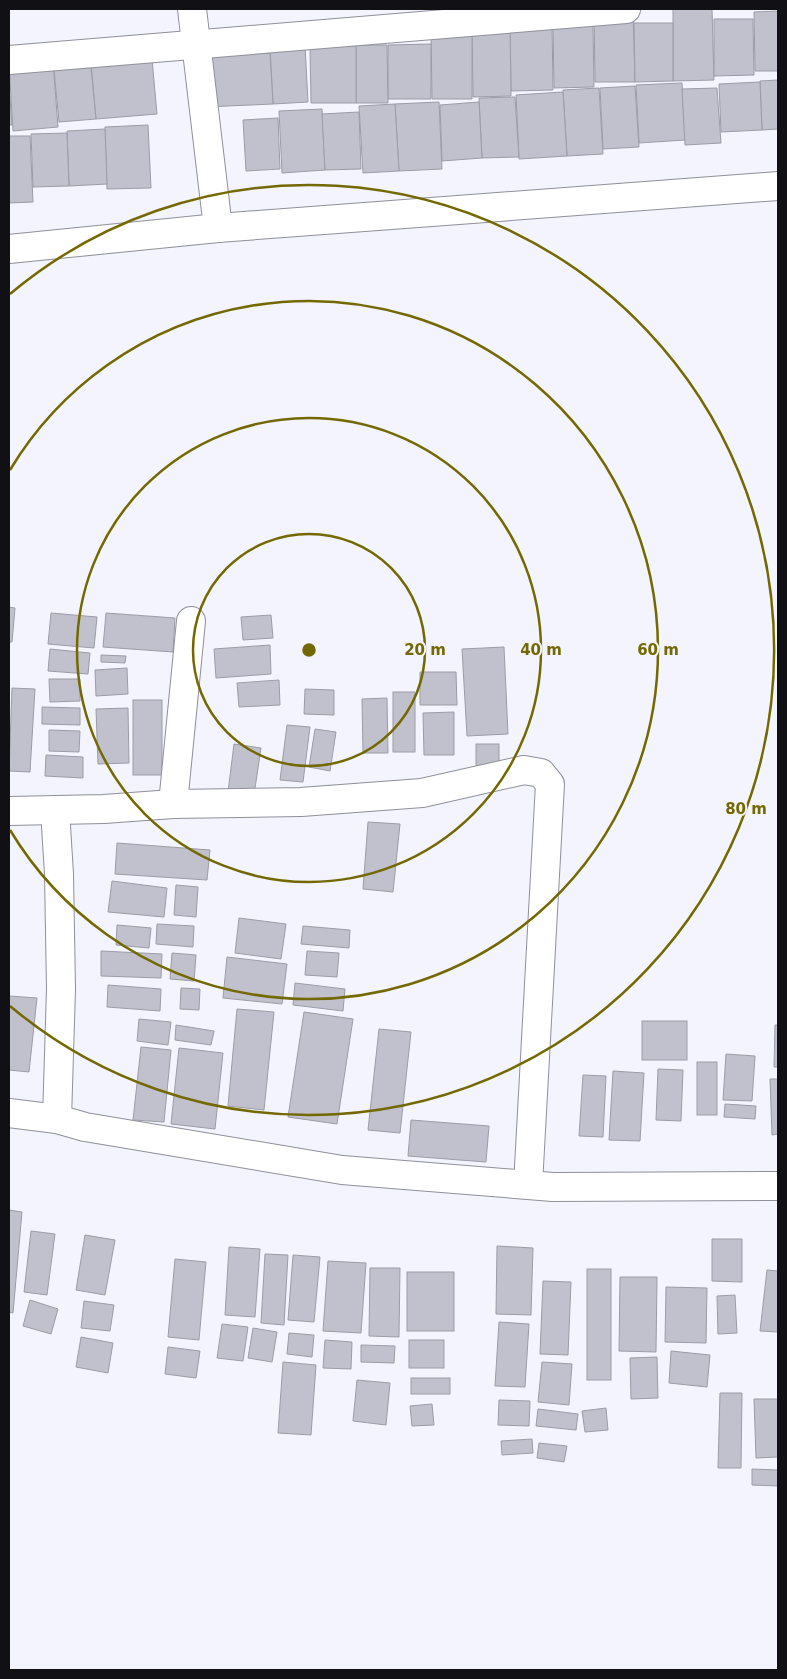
<svg xmlns="http://www.w3.org/2000/svg" width="787" height="1679" viewBox="0 0 787 1679" font-family="'DejaVu Sans',sans-serif">
  <style>
    .building { fill: #c0c1cc; stroke: #9b9ca6 }
    .lines { fill: none; stroke-linecap: round; stroke-linejoin: round }
    .street-casing { stroke: #8e8f9a; stroke-width: 30 }
    .street { stroke: #fff; stroke-width: 28 }
    .ring { fill: none; stroke: #746800; stroke-width: 2.5 }
    .centre { fill: #746800; stroke: #f3f4fd; stroke-width: 2.5 }
    .ring-label { font-size: 15px; text-anchor: middle; font-weight: bold; fill: #746800; stroke: #f3f4fd; stroke-width: 4; stroke-linejoin: round; paint-order: stroke }
  </style>
  <rect width="100%" height="100%" fill="#f3f4fd"/>
  <!-- building -->
  <g class="building">
    <polygon points="673,9 712,9 714,80 673,81"/>
    <polygon points="633,11 635,82 595,82 594,12"/>
    <polygon points="778,11 778,71 755,71 754,12"/>
    <polygon points="714,19 753,19 754,75 714,76"/>
    <polygon points="510,23 552,23 553,90 511,91"/>
    <polygon points="634,23 673,23 673,81 635,82"/>
    <polygon points="472,25 510,25 511,96 473,97"/>
    <polygon points="593,25 594,87 554,88 553,26"/>
    <polygon points="431,31 472,31 472,99 432,99"/>
    <polygon points="431,44 431,99 388,99 388,45"/>
    <polygon points="356,45 387,45 388,103 356,103"/>
    <polygon points="305,46 308,102 273,104 270,48"/>
    <polygon points="310,46 356,46 356,103 311,103"/>
    <polygon points="151,48 157,114 96,119 90,53"/>
    <polygon points="270,53 273,104 205,107 202,56"/>
    <polygon points="90,57 96,119 59,122 53,60"/>
    <polygon points="53,61 58,127 13,131 9,64"/>
    <polygon points="778,80 778,129 762,130 760,81"/>
    <polygon points="760,82 762,130 721,132 719,84"/>
    <polygon points="682,83 685,140 639,143 636,85"/>
    <polygon points="9,85 12,125 9,125"/>
    <polygon points="635,86 639,147 603,149 600,88"/>
    <polygon points="599,88 603,154 567,156 563,90"/>
    <polygon points="717,88 721,143 685,145 682,89"/>
    <polygon points="563,92 567,156 519,159 516,95"/>
    <polygon points="515,97 519,157 482,158 479,98"/>
    <polygon points="439,102 442,169 399,171 395,104"/>
    <polygon points="479,102 482,158 442,161 440,105"/>
    <polygon points="395,104 399,171 363,173 359,106"/>
    <polygon points="322,109 325,170 282,173 279,111"/>
    <polygon points="359,112 361,169 325,170 322,114"/>
    <polygon points="278,118 280,169 246,171 243,120"/>
    <polygon points="148,125 151,188 107,189 105,127"/>
    <polygon points="105,129 107,184 69,186 67,131"/>
    <polygon points="67,133 69,186 33,187 31,134"/>
    <polygon points="9,136 30,136 33,202 9,203"/>
    <polygon points="9,607 15,608 12,642 9,642"/>
    <polygon points="51,613 97,617 94,648 48,644"/>
    <polygon points="106,613 175,618 173,652 103,647"/>
    <polygon points="271,615 273,638 243,640 241,617"/>
    <polygon points="270,645 271,674 216,678 214,649"/>
    <polygon points="504,647 508,734 467,736 462,649"/>
    <polygon points="50,649 90,653 88,674 48,671"/>
    <polygon points="101,655 126,656 125,663 101,662"/>
    <polygon points="127,668 128,694 96,696 95,670"/>
    <polygon points="420,672 456,672 457,705 420,705"/>
    <polygon points="49,679 80,679 80,701 50,702"/>
    <polygon points="279,680 280,705 239,707 237,683"/>
    <polygon points="12,688 35,689 30,772 9,771"/>
    <polygon points="305,689 334,690 334,715 304,714"/>
    <rect x="393" y="692" width="22" height="60"/>
    <polygon points="387,698 388,753 363,753 362,699"/>
    <rect x="133" y="700" width="29" height="75"/>
    <polygon points="42,707 80,708 80,725 42,724"/>
    <polygon points="128,708 129,763 98,764 96,709"/>
    <polygon points="454,712 454,755 424,755 423,713"/>
    <polygon points="287,725 310,727 303,782 280,780"/>
    <polygon points="315,729 336,732 330,771 309,767"/>
    <polygon points="49,730 80,731 79,752 49,751"/>
    <polygon points="234,744 261,748 254,795 228,792"/>
    <rect x="476" y="744" width="23" height="26"/>
    <polygon points="46,755 83,757 83,778 45,776"/>
    <polygon points="368,822 400,824 393,892 363,889"/>
    <polygon points="117,843 210,850 207,880 115,874"/>
    <polygon points="112,881 167,888 164,917 108,912"/>
    <polygon points="176,885 198,887 196,917 174,915"/>
    <polygon points="239,918 286,924 281,959 235,953"/>
    <polygon points="157,924 194,926 193,947 156,944"/>
    <polygon points="117,925 151,928 149,948 116,945"/>
    <polygon points="303,926 350,930 349,948 301,944"/>
    <polygon points="101,951 162,954 161,978 101,976"/>
    <polygon points="307,951 339,953 337,977 305,975"/>
    <polygon points="172,953 196,955 194,981 170,979"/>
    <polygon points="227,957 287,964 282,1004 223,998"/>
    <polygon points="295,983 345,989 343,1011 293,1005"/>
    <polygon points="108,985 161,989 160,1011 107,1007"/>
    <polygon points="181,988 200,989 199,1010 180,1009"/>
    <polygon points="9,996 37,998 29,1072 9,1070"/>
    <polygon points="237,1009 274,1012 264,1110 228,1106"/>
    <polygon points="304,1012 353,1019 337,1124 288,1117"/>
    <polygon points="139,1019 171,1022 168,1045 137,1041"/>
    <rect x="642" y="1021" width="45" height="39"/>
    <polygon points="176,1025 214,1031 211,1045 175,1040"/>
    <polygon points="775,1025 778,1025 778,1067 774,1067"/>
    <polygon points="379,1029 411,1032 400,1133 368,1130"/>
    <polygon points="141,1047 171,1050 164,1122 133,1120"/>
    <polygon points="179,1048 223,1053 215,1129 171,1124"/>
    <polygon points="726,1054 755,1056 752,1101 723,1100"/>
    <rect x="697" y="1062" width="20" height="53"/>
    <polygon points="658,1069 683,1070 681,1121 656,1120"/>
    <polygon points="613,1071 644,1073 640,1141 609,1140"/>
    <polygon points="583,1075 606,1076 603,1137 579,1136"/>
    <polygon points="770,1079 778,1079 778,1134 772,1135"/>
    <polygon points="725,1104 756,1106 755,1119 724,1117"/>
    <polygon points="411,1120 489,1126 486,1162 408,1156"/>
    <polygon points="9,1210 22,1212 13,1313 9,1312"/>
    <polygon points="31,1231 55,1234 47,1295 24,1292"/>
    <polygon points="85,1235 115,1240 105,1295 76,1290"/>
    <polygon points="712,1239 742,1239 742,1282 712,1281"/>
    <polygon points="497,1246 533,1248 531,1315 496,1314"/>
    <polygon points="229,1247 260,1249 255,1317 225,1315"/>
    <polygon points="265,1254 288,1255 284,1325 261,1323"/>
    <polygon points="293,1255 320,1257 314,1322 288,1320"/>
    <polygon points="175,1259 206,1262 199,1340 168,1337"/>
    <polygon points="328,1261 366,1263 361,1333 323,1331"/>
    <polygon points="370,1268 400,1268 399,1337 369,1336"/>
    <rect x="587" y="1269" width="24" height="111"/>
    <polygon points="767,1270 778,1271 778,1332 760,1331"/>
    <rect x="407" y="1272" width="47" height="59"/>
    <polygon points="620,1277 657,1277 656,1352 619,1351"/>
    <polygon points="543,1281 571,1282 568,1355 540,1354"/>
    <polygon points="666,1287 707,1288 706,1343 665,1342"/>
    <polygon points="735,1295 737,1333 718,1334 717,1296"/>
    <polygon points="30,1300 58,1309 51,1334 23,1326"/>
    <polygon points="84,1301 114,1305 110,1331 81,1328"/>
    <polygon points="499,1322 529,1324 525,1387 495,1386"/>
    <polygon points="222,1324 248,1327 243,1361 217,1358"/>
    <polygon points="253,1328 277,1332 272,1362 248,1358"/>
    <polygon points="289,1333 314,1335 312,1357 287,1354"/>
    <polygon points="81,1337 113,1343 108,1373 76,1367"/>
    <polygon points="325,1340 352,1342 351,1369 323,1368"/>
    <rect x="409" y="1340" width="35" height="28"/>
    <polygon points="361,1345 395,1346 394,1363 361,1362"/>
    <polygon points="168,1347 200,1351 196,1378 165,1374"/>
    <polygon points="671,1351 710,1355 707,1387 669,1383"/>
    <polygon points="657,1357 658,1398 631,1399 630,1358"/>
    <polygon points="283,1362 316,1365 311,1435 278,1433"/>
    <polygon points="542,1362 572,1364 569,1405 538,1402"/>
    <rect x="411" y="1378" width="39" height="16"/>
    <polygon points="357,1380 390,1383 386,1425 353,1421"/>
    <polygon points="720,1393 742,1393 741,1468 718,1468"/>
    <polygon points="754,1399 778,1399 778,1457 756,1458"/>
    <polygon points="499,1400 530,1401 529,1426 498,1425"/>
    <polygon points="432,1404 434,1425 412,1426 410,1406"/>
    <polygon points="606,1408 608,1430 585,1432 582,1411"/>
    <polygon points="538,1409 578,1414 576,1430 536,1426"/>
    <polygon points="532,1439 533,1453 502,1455 501,1441"/>
    <polygon points="539,1443 567,1446 564,1462 537,1458"/>
    <polygon points="752,1469 778,1470 778,1486 752,1485"/>
  </g>
  <g class="lines">
    <!-- street casing -->
    <g class="street-casing">
      <g id="street">
        <polyline points="192,9 218,228"/>
        <polyline points="9,60 626,9"/>
        <polyline points="9,249 218,228 778,186"/>
        <polyline points="173,804 191,621"/>
        <polyline points="55,810 59,874 61,989 57,1119"/>
        <polyline points="9,811 104,809 173,804 301,802 422,793 524,770 541,773 550,784 528,1185"/>
        <polyline points="9,1113 57,1119 85,1127 342,1170 553,1187 778,1186"/>
      </g>
    </g>
    <!-- street -->
    <use href="#street" class="street"/>
  </g>
  <!-- distance rings -->
  <g class="ring">
    <circle cx="309" cy="650" r="116"/>
    <circle cx="309" cy="650" r="232"/>
    <path d="M10 470A349 349 0 1 1 10 830"/>
    <path d="M10 294A465 465 0 1 1 10 1006"/>
  </g>
  <circle cx="309" cy="650" r="8" class="centre"/>
  <g class="ring-label">
    <text x="425" y="655">20 m</text>
    <text x="541" y="655">40 m</text>
    <text x="658" y="655">60 m</text>
    <text x="746" y="814">80 m</text>
  </g>
  <!-- border -->
  <rect width="787" height="1679" fill="none" stroke="#111115" stroke-width="20"/>
</svg>
